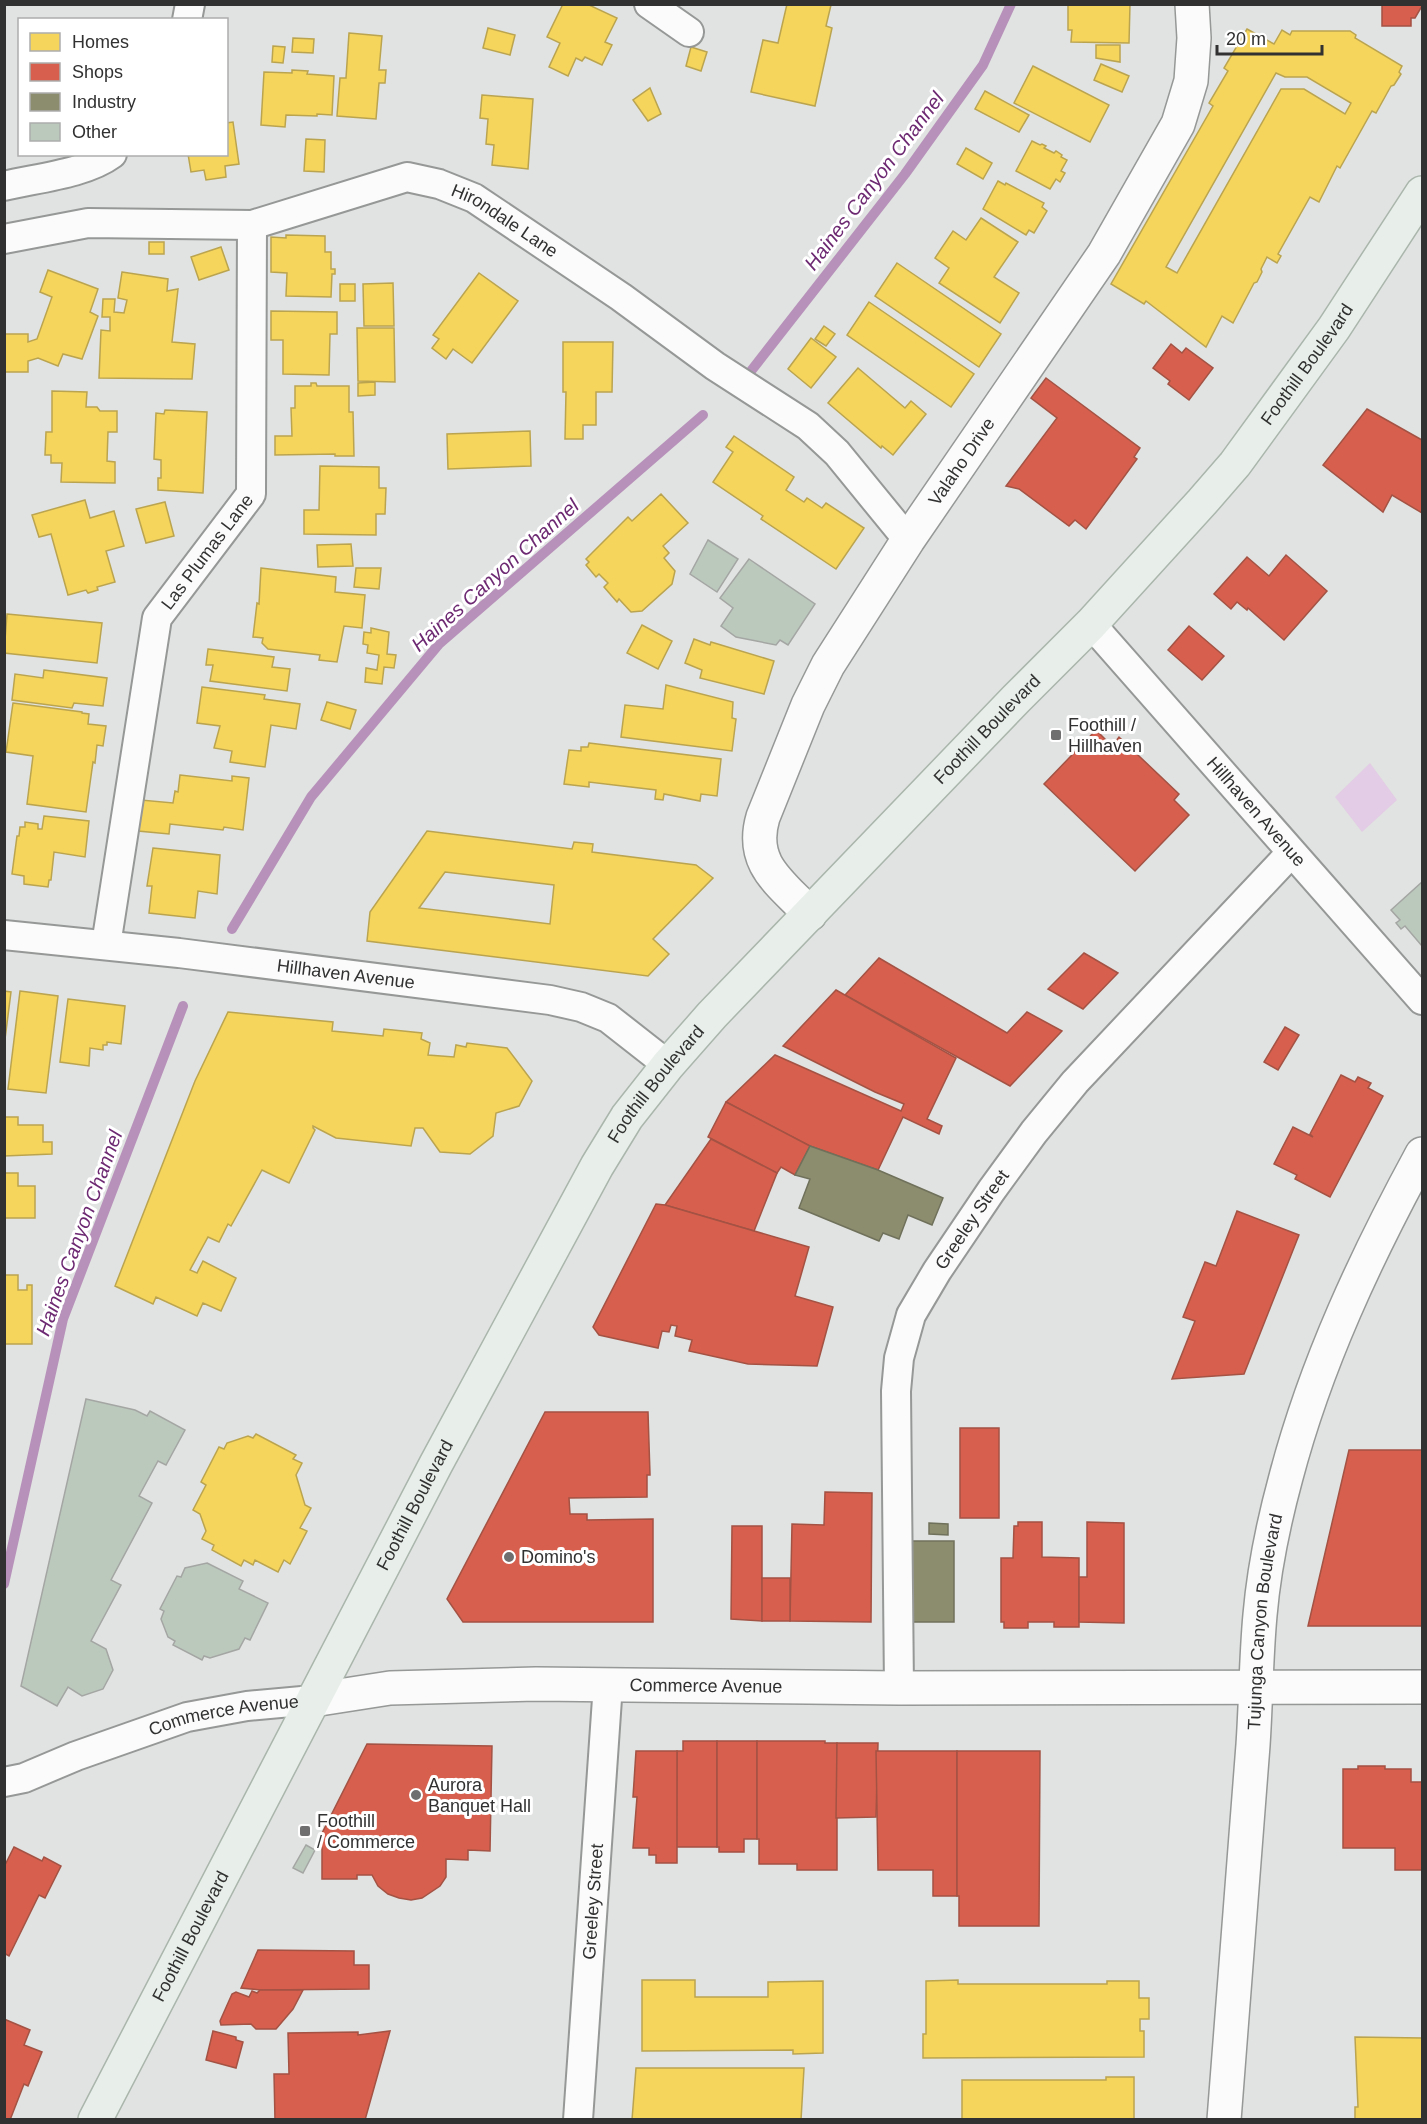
<svg xmlns="http://www.w3.org/2000/svg" width="1427" height="2124" viewBox="0 0 1427 2124" font-family="Helvetica,sans-serif">
  <style>
    .green { fill: #e3cce5 }
    .homes { fill: #f6d55c; stroke: #bba44f; stroke-width: 1.5; fill-rule: evenodd }
    .shops { fill: #d6604d; stroke: #a45244; stroke-width: 1.5 }
    .industry { fill: #8c8c6e; stroke: #70715b; stroke-width: 1.5 }
    .lines { fill: none; stroke-linecap: round; stroke-linejoin: round }
    .stream { stroke: #b791ba; stroke-width: 10 }
    .building { fill: #bbc9bd; stroke: #a4a6a4; stroke-width: 1.5 }
    .street-casing { stroke: #959896; stroke-width: 32 }
    .secondary-casing { stroke: #959896; stroke-width: 36 }
    .primary-casing { stroke: #aab5ac; stroke-width: 36 }
    .street { stroke: #fafbfa; stroke-width: 28 }
    .secondary { stroke: #fafbfa; stroke-width: 33 }
    .primary { stroke: #e8efea; stroke-width: 33 }
    .poi-dot { fill: #6e6f6e; stroke: #fff; stroke-width: 2 }
    .labels { text-anchor: middle; stroke-width: 6; stroke-linejoin: round; paint-order: stroke }
    .street-label { font-size: 18px; fill: #303130; stroke: #fff }
    .poi-label { font-size: 18px; fill: #303130; stroke: #fff; text-anchor: start }
    .water-label { font-size: 20px; font-style: italic; fill: #6d2972; stroke: #fff }
  </style>
  <rect width="100%" height="100%" fill="#e0e3e1"/>
  <!-- green -->
  <polygon class="green" points="1370,763 1397,800 1362,832 1335,797"/>
  <!-- homes -->
  <g class="homes">
    <polygon points="563,4 587,4 617,18 605,42 612,45 602,65 585,57 582,61 576,58 568,76 549,67 560,43 547,37"/>
    <polygon points="787,4 831,5 826,26 832,28 815,106 751,92 763,40 778,43"/>
    <polygon points="1083,4 1130,4 1129,43 1071,42 1072,30 1068,30 1068,5"/>
    <polygon points="488,28 515,35 510,55 483,48"/>
    <path d="M1247 29 1274 44 1282 30 1290 35 1292 31H1350L1356 35 1355 38 1402 66 1399 72 1401 74 1394 85 1391 86 1376 113 1372 111 1340 168 1337 166 1319 202 1310 197 1278 254 1281 256 1277 263 1267 257 1261 269 1262 272 1257 282 1254 283 1233 323 1222 316 1206 347 1146 301 1144 304 1111 284 1213 106 1209 103 1228 71 1224 68ZM1276 73 1285 77H1307L1351 103 1345 114 1304 89H1281L1177 273 1166 267Z"/>
    <polygon points="349,33 382,36 379,70 386,70 385,83 379,83 376,119 337,116 340,78 346,78"/>
    <polygon points="293,38 314,39 313,53 292,52"/>
    <polygon points="1096,45 1120,45 1120,62 1096,58"/>
    <polygon points="273,46 285,47 283,63 272,62"/>
    <polygon points="691,47 707,52 701,71 686,66"/>
    <polygon points="1101,64 1129,76 1122,92 1094,80"/>
    <polygon points="1033,66 1109,105 1090,142 1014,103"/>
    <polygon points="292,70 308,71 307,74 334,76 332,115 317,114 317,116 286,115 285,127 261,125 264,72 292,73"/>
    <polygon points="650,88 661,114 648,121 633,100"/>
    <polygon points="985,91 1029,115 1019,132 975,109"/>
    <polygon points="482,95 533,99 528,169 492,165 494,145 486,144 488,119 480,118"/>
    <polygon points="233,122 239,164 225,166 226,177 206,180 204,170 191,172 188,154 226,154 226,123"/>
    <polygon points="306,139 325,140 324,172 304,171"/>
    <polygon points="1032,141 1040,145 1042,144 1046,146 1044,148 1054,153 1056,151 1062,155 1061,157 1067,160 1061,171 1065,173 1060,182 1056,179 1050,189 1016,171"/>
    <polygon points="966,148 992,163 983,179 957,164"/>
    <polygon points="998,181 1005,185 1006,183 1044,203 1042,207 1047,211 1034,233 1029,230 1026,235 983,209"/>
    <polygon points="981,218 1018,242 994,277 1019,293 1000,323 939,283 949,268 935,258 953,231 966,240"/>
    <polygon points="286,235 325,236 325,252 331,252 331,269 335,269 335,274 332,274 331,297 286,296 287,273 271,272 271,237 286,238"/>
    <rect x="149" y="242" width="15" height="12"/>
    <polygon points="221,247 229,270 199,280 191,257"/>
    <polygon points="897,263 1001,334 979,367 875,296"/>
    <polygon points="48,270 98,289 90,312 98,316 82,359 63,354 58,366 38,358 28,361 28,372 4,372 4,334 28,334 28,342 37,339 52,297 40,292"/>
    <polygon points="122,272 168,279 167,291 178,289 172,342 195,344 192,379 99,378 101,330 110,331 110,317 102,317 103,299 115,299 114,312 124,313 127,300 118,298"/>
    <polygon points="479,273 518,301 472,363 453,349 446,359 432,348 439,339 433,335"/>
    <polygon points="393,283 394,326 364,326 363,284"/>
    <rect x="340" y="284" width="15" height="17"/>
    <polygon points="869,302 974,374 951,407 847,335"/>
    <polygon points="271,311 337,312 337,334 330,334 329,375 283,374 283,340 271,340"/>
    <polygon points="824,326 835,334 826,346 815,339"/>
    <polygon points="357,328 394,328 395,382 358,381"/>
    <polygon points="811,338 836,357 811,388 788,369"/>
    <polygon points="563,342 613,342 612,392 596,392 596,425 583,425 583,439 565,439 566,392 563,392"/>
    <polygon points="858,368 905,408 911,401 926,414 893,455 882,446 881,448 828,403"/>
    <polygon points="375,382 375,395 358,396 358,383"/>
    <polygon points="311,383 316,383 317,386 349,386 349,412 353,412 354,456 335,456 335,454 275,455 275,436 292,436 291,408 295,408 295,386 311,386"/>
    <polygon points="52,391 87,392 86,407 97,407 100,411 117,411 117,432 108,432 107,461 115,462 115,483 61,482 62,463 51,463 51,455 45,455 46,432 52,432"/>
    <polygon points="165,410 207,412 203,493 158,490 158,478 161,478 161,460 154,459 156,413 164,414"/>
    <polygon points="530,431 531,466 448,469 447,434"/>
    <polygon points="734,436 794,477 786,490 804,502 807,498 822,508 826,503 864,528 836,569 761,519 763,516 713,482 733,452 726,447"/>
    <polygon points="320,466 379,467 379,488 386,488 385,514 376,514 376,535 304,534 304,510 319,510"/>
    <polygon points="661,494 688,523 663,546 669,553 664,558 675,571 672,584 642,611 631,612 619,599 617,602 604,587 608,583 599,574 596,577 586,565 589,562 586,559 628,517 632,521"/>
    <polygon points="85,500 90,518 114,511 124,546 106,551 115,582 97,587 98,590 88,593 86,590 68,595 51,534 39,537 32,515"/>
    <polygon points="165,502 174,536 146,543 136,509"/>
    <polygon points="351,544 353,566 318,567 317,545"/>
    <polygon points="261,568 336,577 335,592 365,595 362,628 344,626 337,662 319,660 320,655 268,649 262,643 263,638 253,637 257,603 259,604"/>
    <polygon points="356,568 381,568 379,589 354,587"/>
    <polygon points="7,614 102,623 97,663 4,653"/>
    <polygon points="642,625 672,641 658,669 627,653"/>
    <polygon points="371,628 389,632 387,654 396,655 394,668 384,667 382,684 365,682 366,668 377,670 379,655 367,653 368,645 363,644 364,632 371,633"/>
    <polygon points="694,639 710,645 711,642 774,661 764,694 700,678 702,670 685,663"/>
    <polygon points="208,649 274,657 272,667 290,669 287,691 210,681 213,665 206,665"/>
    <polygon points="44,670 107,678 103,706 74,703 72,708 12,700 15,674 43,678"/>
    <polygon points="666,685 733,702 732,718 736,719 732,751 621,737 625,705 663,709"/>
    <polygon points="202,687 265,695 264,699 300,704 296,729 271,725 265,767 230,762 232,751 214,748 220,726 197,723"/>
    <polygon points="327,702 356,710 350,729 321,720"/>
    <polygon points="13,703 82,712 82,713 89,714 88,724 106,726 103,746 97,745 95,763 93,762 86,812 27,804 33,756 6,752"/>
    <polygon points="589,743 721,759 717,796 701,794 700,801 664,794 663,800 655,799 656,790 589,782 589,787 564,784 569,750 581,751 581,747 588,747"/>
    <polygon points="180,775 232,781 232,776 249,778 243,830 224,827 223,830 170,824 169,834 138,831 141,800 173,803 175,791 178,792"/>
    <polygon points="44,816 89,821 85,857 54,852 51,880 49,880 48,887 24,884 24,876 12,874 17,836 19,836 20,827 25,827 25,822 38,824 38,829 42,829"/>
    <path d="M427 831 572 849 574 842 593 844 592 852 696 865 713 878 653 939 669 954 648 976 367 941 370 912ZM445 872 554 885 550 924 419 908Z"/>
    <polygon points="153,848 220,855 217,894 198,891 195,918 149,913 152,886 147,886"/>
    <polygon points="4,991 11,992 4,1047"/>
    <polygon points="20,991 58,996 46,1093 8,1089"/>
    <polygon points="68,999 125,1006 121,1044 107,1042 107,1045 103,1045 103,1050 90,1048 89,1066 60,1062"/>
    <polygon points="228,1012 333,1022 332,1031 383,1036 384,1029 422,1033 421,1039 430,1043 428,1055 454,1057 456,1045 466,1047 467,1043 507,1048 532,1081 519,1106 496,1113 493,1136 470,1154 440,1152 423,1128 415,1128 411,1146 336,1138 313,1126 313,1128 315,1130 289,1183 262,1170 231,1226 228,1224 219,1242 208,1237 190,1270 197,1273 203,1261 236,1278 221,1311 203,1303 197,1316 156,1297 153,1304 115,1286 195,1081"/>
    <polygon points="4,1117 18,1117 18,1125 43,1125 43,1142 52,1142 52,1154 4,1156"/>
    <polygon points="4,1173 18,1173 18,1186 35,1186 35,1218 4,1218"/>
    <polygon points="4,1275 18,1275 18,1290 27,1290 27,1285 32,1285 32,1344 4,1344"/>
    <polygon points="256,1434 296,1455 293,1459 302,1463 296,1475 305,1505 311,1508 300,1528 307,1531 290,1564 284,1560 278,1572 255,1560 253,1565 244,1560 241,1566 212,1550 214,1545 202,1539 206,1531 200,1514 193,1510 206,1485 201,1482 219,1447 224,1449 227,1443 248,1436 253,1438"/>
    <polygon points="642,1980 695,1980 695,1997 768,1997 768,1982 823,1981 823,2053 793,2054 793,2050 642,2051"/>
    <polygon points="958,1980 958,1984 1107,1984 1107,1981 1139,1981 1139,1998 1149,1998 1149,2019 1140,2019 1140,2031 1144,2031 1144,2057 923,2058 923,2034 926,2034 926,1981"/>
    <polygon points="1355,2037 1422,2038 1422,2120 1355,2120 1355,2107 1358,2107"/>
    <polygon points="636,2068 804,2068 801,2120 632,2120"/>
    <polygon points="1106,2077 1134,2077 1134,2120 962,2120 962,2080 1106,2080"/>
  </g>
  <!-- shops -->
  <g class="shops">
    <polygon points="1382,4 1422,4 1422,6 1415,18 1411,18 1411,26 1382,26"/>
    <polygon points="1171,344 1182,353 1186,348 1213,368 1189,400 1168,384 1170,381 1153,368"/>
    <polygon points="1046,378 1140,448 1134,457 1137,459 1086,529 1075,520 1069,526 1019,489 1006,486 1057,418 1031,398"/>
    <polygon points="1367,409 1422,440 1422,513 1392,495 1383,512 1323,465"/>
    <polygon points="1286,555 1327,591 1284,640 1248,608 1247,610 1237,602 1231,609 1214,594 1247,557 1269,576"/>
    <polygon points="1189,626 1224,656 1202,680 1168,650"/>
    <polygon points="1096,730 1112,746 1119,737 1179,794 1174,800 1189,815 1135,871 1044,784"/>
    <polygon points="1084,953 1118,973 1083,1009 1048,989"/>
    <polygon points="879,958 1007,1033 1027,1012 1062,1031 1010,1086 845,995"/>
    <polygon points="836,990 956,1058 927,1119 942,1126 939,1134 903,1117 878,1170 810,1146 726,1102 775,1055 901,1111 904,1104 875,1092 783,1046"/>
    <polygon points="1285,1027 1299,1035 1278,1070 1264,1062"/>
    <polygon points="1341,1075 1355,1082 1358,1077 1371,1083 1368,1088 1383,1096 1330,1197 1295,1179 1297,1175 1274,1164 1293,1127 1313,1137 1310,1134"/>
    <polygon points="726,1102 810,1146 795,1175 781,1167 777,1173 708,1137"/>
    <polygon points="711,1139 777,1173 754,1231 665,1205"/>
    <polygon points="656,1204 665,1205 809,1247 795,1296 833,1307 817,1366 748,1364 689,1351 692,1340 675,1336 677,1326 671,1325 669,1332 662,1331 658,1348 599,1335 593,1327"/>
    <polygon points="1237,1211 1299,1235 1244,1374 1172,1379 1195,1321 1183,1317 1205,1262 1216,1266"/>
    <polygon points="545,1412 648,1412 650,1475 647,1475 647,1497 569,1498 570,1514 587,1514 587,1520 653,1519 653,1622 463,1622 447,1599"/>
    <rect x="960" y="1428" width="39" height="90"/>
    <polygon points="1349,1450 1422,1450 1422,1626 1308,1626"/>
    <polygon points="825,1492 872,1493 871,1622 790,1621 792,1524 824,1525"/>
    <polygon points="1018,1522 1042,1522 1042,1557 1079,1558 1079,1627 1054,1627 1054,1622 1028,1622 1028,1628 1004,1628 1004,1622 1001,1622 1001,1558 1013,1558 1014,1526 1018,1526"/>
    <polygon points="1087,1522 1124,1523 1124,1623 1079,1622 1079,1577 1087,1577"/>
    <polygon points="732,1526 762,1526 762,1621 731,1619"/>
    <rect x="762" y="1578" width="28" height="43"/>
    <polygon points="683,1741 717,1741 717,1847 676,1847 677,1751 683,1751"/>
    <polygon points="717,1741 757,1741 757,1839 744,1839 744,1852 719,1852 719,1847 717,1847"/>
    <polygon points="757,1741 825,1741 825,1743 837,1743 837,1870 797,1870 797,1864 759,1864 759,1839 757,1839"/>
    <polygon points="837,1743 878,1743 876,1817 836,1818"/>
    <polygon points="367,1744 492,1746 490,1851 468,1850 468,1860 446,1859 446,1877 440,1886 422,1898 411,1900 399,1898 388,1894 378,1886 372,1875 357,1875 357,1879 322,1879 322,1848 318,1848 317,1843"/>
    <polygon points="636,1751 677,1751 677,1863 656,1863 656,1855 649,1855 649,1848 633,1848 637,1797 633,1797"/>
    <polygon points="876,1751 957,1751 957,1896 933,1896 933,1870 878,1870"/>
    <polygon points="957,1751 1040,1751 1039,1926 959,1926 959,1896 957,1896"/>
    <polygon points="1358,1766 1385,1766 1385,1769 1411,1769 1411,1782 1422,1782 1422,1870 1395,1870 1395,1848 1343,1848 1343,1769 1358,1769"/>
    <polygon points="14,1847 42,1861 44,1857 61,1866 45,1898 39,1895 9,1956 4,1953 4,1867"/>
    <polygon points="258,1950 354,1951 354,1965 369,1965 369,1989 260,1990 241,1988"/>
    <polygon points="260,1990 303,1990 293,2009 276,2029 256,2029 251,2024 221,2025 220,2021 232,1994 236,1992 249,1997 252,1991 257,1993"/>
    <polygon points="4,2019 30,2030 24,2045 42,2052 28,2086 24,2084 10,2120 4,2120"/>
    <polygon points="213,2031 236,2037 236,2040 243,2042 236,2068 206,2060"/>
    <polygon points="390,2031 365,2120 275,2120 274,2074 289,2074 288,2033 358,2032 358,2035"/>
  </g>
  <!-- industry -->
  <g class="industry">
    <polygon points="810,1146 878,1170 943,1198 932,1225 908,1215 899,1239 883,1233 879,1241 799,1208 810,1179 795,1175"/>
    <polygon points="929,1523 948,1524 948,1535 929,1534"/>
    <rect x="910" y="1541" width="44" height="81"/>
  </g>
  <g class="lines">
    <!-- stream -->
    <g class="stream">
      <polyline points="751,371 905,174 983,65 1011,4"/>
      <polyline points="232,929 311,797 439,644 703,415"/>
      <polyline points="4,1584 63,1319 183,1006"/>
    </g>
  </g>
  <!-- building -->
  <g class="building">
    <polygon points="708,540 738,559 717,592 690,574"/>
    <polygon points="749,559 815,604 788,645 780,640 776,645 736,637 721,626 733,608 720,598"/>
    <polygon points="1422,882 1422,946 1405,926 1401,929 1396,923 1400,920 1391,910"/>
    <polygon points="86,1399 135,1410 147,1416 150,1411 185,1430 166,1465 158,1461 139,1496 152,1503 111,1580 121,1585 91,1641 106,1649 113,1670 103,1689 82,1696 68,1687 57,1706 21,1686"/>
    <polygon points="207,1563 243,1581 239,1589 268,1603 250,1640 245,1638 239,1649 210,1658 204,1656 202,1660 173,1645 175,1641 168,1637 161,1619 164,1611 160,1609 177,1576 181,1577 185,1568"/>
    <polygon points="306,1845 315,1850 303,1873 293,1868"/>
  </g>
  <g class="lines">
    <!-- street casing -->
    <g class="street-casing">
      <g id="street">
        <polyline points="649,4 689,32"/>
        <polyline points="187,20 190,4"/>
        <path d="M4 186C37 178 85 174 112 154"/>
        <path id="s1" d="M4 239 88 223 252 225 407 177 439 184 474 198 621 297 715 366 808 426 837 453 908 540"/>
        <path id="s2" d="M1091 624 1422 1000"/>
        <path id="s3" d="M4 935 179 953 550 1000 581 1007 608 1018 668 1065"/>
        <path id="s4" d="M106 945 157 618 251 494 252 225"/>
        <path id="s5" d="M899 1688 896 1391 899 1358 911 1315 937 1271 991 1191 1034 1132 1075 1082 1291 853"/>
        <path id="s6" d="M4 1782 24 1778 76 1756 187 1717 247 1706 313 1700"/>
        <path id="s7" d="M578 2120 608 1684"/>
      </g>
    </g>
    <!-- secondary casing -->
    <g class="secondary-casing">
      <g id="secondary">
        <path id="s8" d="M810 914C781 883 749 864 763 817L808 705 828 665 908 540 1104 254 1178 124 1191 81 1194 38 1192 4"/>
        <path id="s9" d="M313 1700 390 1688 536 1684 899 1688 1422 1687"/>
        <path id="s10" d="M1224 2120C1233 1995 1244 1870 1253 1745 1256 1701 1256 1658 1260 1615 1264 1569 1274 1521 1286 1477 1316 1363 1366 1257 1422 1154"/>
      </g>
    </g>
    <!-- primary casing -->
    <g class="primary-casing">
      <g id="primary">
        <path id="s11" d="M95 2120 436 1464 597 1166 627 1117 668 1065 712 1015 1016 699 1091 624 1202 502 1235 464 1334 328 1422 193"/>
      </g>
    </g>
    <!-- street -->
    <use href="#street" class="street"/>
    <!-- secondary -->
    <use href="#secondary" class="secondary"/>
    <!-- primary -->
    <use href="#primary" class="primary"/>
  </g>
  <!-- markers -->
  <g class="poi-dot">
    <rect x="1050" y="729" width="12" height="12" rx="3"/>
    <circle cx="509" cy="1557" r="6"/>
    <circle cx="416" cy="1795" r="6"/>
    <rect x="299" y="1825" width="12" height="12" rx="3"/>
  </g>
  <g class="labels">
    <!-- street labels -->
    <g class="street-label">
      <text dy="6" stroke="none"><textPath href="#s1" startOffset="520">Hirondale Lane</textPath></text>
      <text dy="6" stroke="none"><textPath href="#s11" startOffset="2151">Foothill Boulevard</textPath></text>
      <text dy="6" stroke="none"><textPath href="#s8" startOffset="524">Valaho Drive</textPath></text>
      <text dy="6" stroke="none"><textPath href="#s4" startOffset="414">Las Plumas Lane</textPath></text>
      <text dy="6" stroke="none"><textPath href="#s11" startOffset="1665">Foothill Boulevard</textPath></text>
      <text dy="6" stroke="none"><textPath href="#s2" startOffset="250">Hillhaven Avenue</textPath></text>
      <text dy="6" stroke="none"><textPath href="#s3" startOffset="344">Hillhaven Avenue</textPath></text>
      <text dy="6" stroke="none"><textPath href="#s11" startOffset="1179">Foothill Boulevard</textPath></text>
      <text dy="6" stroke="none"><textPath href="#s5" startOffset="488">Greeley Street</textPath></text>
      <text dy="6" stroke="none"><textPath href="#s11" startOffset="693">Foothill Boulevard</textPath></text>
      <text dy="6" stroke="none"><textPath href="#s10" startOffset="500">Tujunga Canyon Boulevard</textPath></text>
      <text dy="6" stroke="none"><textPath href="#s9" startOffset="394">Commerce Avenue</textPath></text>
      <text dy="6" stroke="none"><textPath href="#s6" startOffset="231">Commerce Avenue</textPath></text>
      <text dy="6" stroke="none"><textPath href="#s7" startOffset="219">Greeley Street</textPath></text>
      <text dy="6" stroke="none"><textPath href="#s11" startOffset="207">Foothill Boulevard</textPath></text>
    </g>
    <!-- poi labels -->
    <g class="poi-label">
      <text x="1068" y="731">Foothill /<tspan x="1068" dy="21">Hillhaven</tspan></text>
      <text x="521" y="1563">Domino's</text>
      <text x="428" y="1791">Aurora<tspan x="428" dy="21">Banquet Hall</tspan></text>
      <text x="317" y="1827">Foothill<tspan x="317" dy="21">/ Commerce</tspan></text>
    </g>
    <!-- water labels -->
    <g class="water-label">
      <text transform="translate(874 181) rotate(-53)" y="7">Haines Canyon Channel</text>
      <text transform="translate(495 575) rotate(-42)" y="7">Haines Canyon Channel</text>
      <text transform="translate(79 1233) rotate(-70)" y="7">Haines Canyon Channel</text>
    </g>
  </g>
  <!-- border -->
  <rect width="1427" height="2124" fill="none" stroke="#303130" stroke-width="12"/>
  <!-- legend -->
  <rect x="18" y="18" width="210" height="138" fill="#ffffff" stroke="#acadac" stroke-width="1.5"/>
  <rect x="30" y="33" width="30" height="18" fill="#f6d55c" stroke="#acadac" stroke-width="1.5"/>
  <text x="72" y="48" font-size="18" fill="#303130">Homes</text>
  <rect x="30" y="63" width="30" height="18" fill="#d6604d" stroke="#acadac" stroke-width="1.5"/>
  <text x="72" y="78" font-size="18" fill="#303130">Shops</text>
  <rect x="30" y="93" width="30" height="18" fill="#8c8c6e" stroke="#acadac" stroke-width="1.5"/>
  <text x="72" y="108" font-size="18" fill="#303130">Industry</text>
  <rect x="30" y="123" width="30" height="18" fill="#bbc9bd" stroke="#acadac" stroke-width="1.5"/>
  <text x="72" y="138" font-size="18" fill="#303130">Other</text>
  <!-- scale -->
  <path d="M1217 45v9h105v-9" fill="none" stroke="#303130" stroke-width="3"/>
  <text x="1226" y="45" font-size="18" fill="#303130" stroke="#ffffff" stroke-width="4.5" paint-order="stroke">20 m</text>
</svg>
